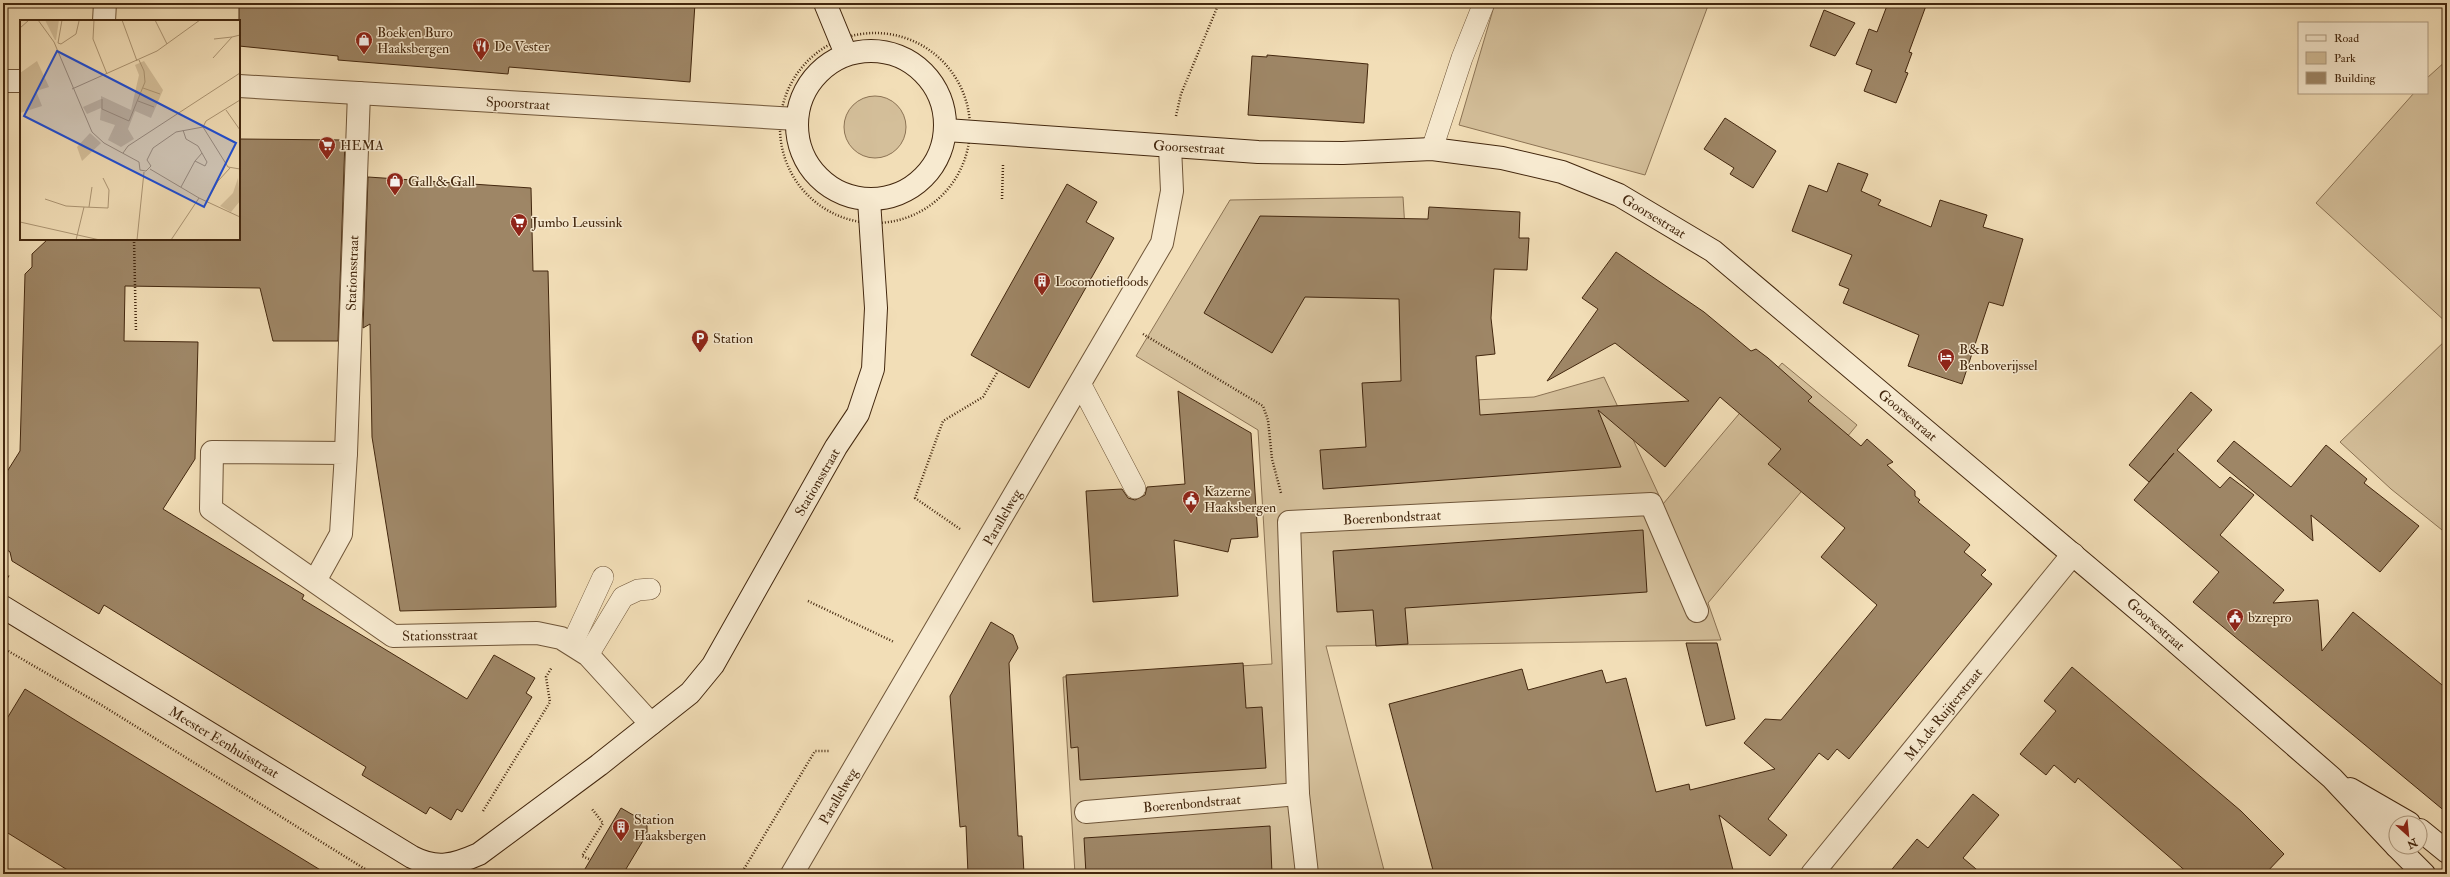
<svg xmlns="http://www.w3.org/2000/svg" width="2450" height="877" viewBox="0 0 2450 877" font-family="'IM FELL Double Pica',serif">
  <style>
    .green { fill: #d4bf9a; stroke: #8c7354 }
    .building { fill: #9e8666; stroke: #43270e }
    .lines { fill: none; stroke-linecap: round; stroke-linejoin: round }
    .lane-casing { stroke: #6f5538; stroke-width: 22 }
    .street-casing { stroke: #6f5538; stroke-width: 24 }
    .secondary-casing { stroke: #43270e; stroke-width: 24 }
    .path { stroke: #43270e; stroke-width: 2.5; stroke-dasharray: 1 2; stroke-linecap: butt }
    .lane { stroke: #f7ead0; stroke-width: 21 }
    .street { stroke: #f7ead0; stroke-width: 22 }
    .secondary { stroke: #f7ead0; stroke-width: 22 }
    .labels { text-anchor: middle; stroke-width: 3; stroke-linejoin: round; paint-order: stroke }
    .poi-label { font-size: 14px; fill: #43270e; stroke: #f7ead0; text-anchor: start }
    .street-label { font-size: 14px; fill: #43270e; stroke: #f7ead0 }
    .inset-road { fill: none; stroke: #ac9573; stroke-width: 1 }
    .view { fill: #1d4ed8; fill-opacity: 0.15; stroke: #1d4ed8; stroke-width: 2 }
    .inset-edge { fill: none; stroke: #43270e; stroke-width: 2 }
  </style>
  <rect width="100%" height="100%" fill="#f2deb7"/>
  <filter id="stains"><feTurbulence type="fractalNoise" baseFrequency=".005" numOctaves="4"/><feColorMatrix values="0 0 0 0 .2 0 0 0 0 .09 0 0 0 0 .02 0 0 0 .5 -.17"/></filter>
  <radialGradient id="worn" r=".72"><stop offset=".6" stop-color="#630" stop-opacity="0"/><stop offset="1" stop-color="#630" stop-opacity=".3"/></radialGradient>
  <!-- green -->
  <g class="green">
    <polygon points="1495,3 1709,3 1645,175 1459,125"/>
    <polygon points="2447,60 2447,323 2316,203 2414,93 2427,93 2427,78"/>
    <circle cx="875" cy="127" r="31"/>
    <polygon points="1403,197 1416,403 1534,397 1604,377 1663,504 1782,363 1857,425 1708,603 1721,640 1326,646 1385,874 1075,874 1063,677 1272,664 1258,430 1136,356 1230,200"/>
    <polygon points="2447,339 2447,534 2391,489 2340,442"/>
  </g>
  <!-- building -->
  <g class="building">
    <polygon points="239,3 695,3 690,82 509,67 508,74 461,70 338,60 338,56 239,46"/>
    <polygon points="1888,3 1927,3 1909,52 1912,53 1905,72 1908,73 1896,103 1864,91 1872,70 1856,64 1869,29 1877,32"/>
    <polygon points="1824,10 1855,23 1835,56 1810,46"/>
    <polygon points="1267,55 1368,64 1364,123 1248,115 1252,56 1267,57"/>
    <polygon points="1725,118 1776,151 1753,188 1730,174 1734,168 1704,149"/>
    <polygon points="239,139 345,140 338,341 273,341 260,288 125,286 124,341 198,342 195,459 163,509 304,595 302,599 467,699 494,655 535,678 526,693 532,697 462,812 457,809 451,820 430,807 426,814 362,775 366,767 104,605 99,614 12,561 10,552 3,547 3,478 20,451 25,274 32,267 32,254 48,239 239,239"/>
    <polygon points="1838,163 1868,174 1861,191 1881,200 1878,205 1931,227 1940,200 1987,215 1983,227 2023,239 2003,306 1989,302 1962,384 1908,366 1919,335 1843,303 1849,289 1839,285 1852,255 1792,231 1809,185 1827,192"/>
    <polygon points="368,177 531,188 533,271 548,271 556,607 400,611 372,437 370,324 363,328"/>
    <polygon points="1067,184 1097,202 1086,222 1114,238 1029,388 971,355"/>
    <polygon points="1429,207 1520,212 1519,238 1529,238 1527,270 1494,269 1491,318 1495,354 1476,356 1480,415 1689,401 1615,343 1547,381 1598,309 1582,298 1616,252 1704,312 1751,351 1756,349 1768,358 1812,397 1808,401 1861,446 1867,439 1893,462 1887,465 1915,491 1915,496 1920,500 1918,502 1970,545 1964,552 1986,570 1981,575 1992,584 1849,759 1837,749 1828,760 1819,753 1768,819 1787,835 1770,856 1719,815 1734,874 1434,874 1389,704 1522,669 1528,690 1602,670 1606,683 1626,678 1656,792 1689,784 1690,790 1775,769 1744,743 1765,719 1781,720 1877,605 1821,557 1845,528 1768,464 1781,449 1720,397 1665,467 1598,410 1621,467 1323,489 1320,450 1366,447 1362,383 1401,381 1399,299 1305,297 1272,353 1204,313 1260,216 1428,219"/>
    <polygon points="1178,391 1251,433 1258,537 1231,539 1228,552 1174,540 1178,596 1093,602 1086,491 1122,489 1128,498 1135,500 1145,495 1147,487 1185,484"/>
    <polygon points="2191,392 2212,410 2177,450 2220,488 2230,477 2254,495 2220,535 2284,590 2273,603 2318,600 2322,651 2353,612 2447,689 2447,813 2193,602 2219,572 2134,500 2174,453 2149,482 2129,465"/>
    <polygon points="2234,441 2291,487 2326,445 2367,479 2364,483 2419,526 2380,572 2311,515 2313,541 2217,461"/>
    <polygon points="1643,530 1647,592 1405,608 1408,644 1376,646 1373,610 1337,612 1333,551"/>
    <polygon points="991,622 1013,635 1018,648 1009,663 1018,836 1022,836 1024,874 968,874 966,826 960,827 950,696"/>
    <polygon points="1686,643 1717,643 1735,719 1706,726"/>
    <polygon points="1243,663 1246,708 1262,707 1266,768 1080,780 1078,747 1071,748 1066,675"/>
    <polygon points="2072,667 2241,811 2284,854 2265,874 2189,874 2078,778 2075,783 2054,765 2046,775 2020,754 2056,711 2044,701"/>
    <polygon points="25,689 75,720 327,874 74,874 3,830 3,725"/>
    <polygon points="1973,794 1999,815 1963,858 1982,874 1888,874 1917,839 1928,848"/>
    <polygon points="621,808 647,823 647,834 623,874 582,874"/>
    <polygon points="1270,826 1272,874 1086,874 1084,838"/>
  </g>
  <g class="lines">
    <!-- lane casing -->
    <g class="lane-casing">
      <g id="lane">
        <polyline points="1432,149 1462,58 1484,3"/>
        <polyline points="1080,383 1135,488"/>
        <polyline points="572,644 603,577"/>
        <polyline points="588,655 623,597 638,590 650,589"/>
      </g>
    </g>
    <!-- street casing -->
    <g class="street-casing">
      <g id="street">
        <polyline points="104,21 105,3"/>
        <polyline points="3,81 21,81"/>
        <polyline points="239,86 797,119"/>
        <polyline points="346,453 359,93"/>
        <polyline points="315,581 341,534 346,453 212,452 211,509 393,636 537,633 561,638 588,655 651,724"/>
        <polyline points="1086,812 1298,794"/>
        <polyline points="792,874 1162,243 1172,191 1170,147"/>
        <polyline points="1307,874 1298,794 1289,522 1651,504 1697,611"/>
        <polyline points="1812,874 2073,554"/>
      </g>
    </g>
    <!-- secondary casing -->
    <g class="secondary-casing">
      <g id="secondary">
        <polyline points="825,3 846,54"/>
        <circle cx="871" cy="125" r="74"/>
        <polyline points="946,130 1258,152 1343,153 1432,149 1502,158 1562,172 1619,195 1713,251 2155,624 2332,778 2396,846"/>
        <path d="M3 607 412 857C437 870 454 865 479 854L599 765 690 693 713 665 836 447 858 414 873 369 876 308 869 200"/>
        <polyline points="2350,789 2409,823"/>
        <polyline points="2420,830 2447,852"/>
        <polyline points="2397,847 2424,874"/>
      </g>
    </g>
    <!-- path -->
    <g class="path">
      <circle cx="875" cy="128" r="95"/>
      <polyline points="1176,116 1181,94 1219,3"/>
      <polyline points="1002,199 1003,165"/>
      <polyline points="134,239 136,332"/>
      <polyline points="1143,334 1263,406 1268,420 1272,459 1281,493"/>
      <polyline points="960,529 915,498 943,421 983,397 998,371"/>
      <polyline points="3,573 9,577"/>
      <polyline points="808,601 894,642"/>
      <polyline points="3,648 103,706 373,874"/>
      <polyline points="483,811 550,702 546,677 552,667"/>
      <polyline points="589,859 582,856 603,823 592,809"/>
      <polyline points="741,874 815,751 829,751"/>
    </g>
    <!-- lane -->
    <use href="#lane" class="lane"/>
    <!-- street -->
    <use href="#street" class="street"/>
    <!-- secondary -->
    <use href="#secondary" class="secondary"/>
  </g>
  <!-- icons -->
  <defs>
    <g id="shop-pin" transform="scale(0.9)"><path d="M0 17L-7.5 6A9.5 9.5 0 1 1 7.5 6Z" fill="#8f2418" stroke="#f7ead0"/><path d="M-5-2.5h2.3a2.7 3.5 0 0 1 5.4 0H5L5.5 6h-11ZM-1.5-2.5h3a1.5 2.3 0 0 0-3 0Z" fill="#fff"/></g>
    <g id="restaurant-pin" transform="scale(0.9)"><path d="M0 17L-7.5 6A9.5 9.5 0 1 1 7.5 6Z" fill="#8f2418" stroke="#f7ead0"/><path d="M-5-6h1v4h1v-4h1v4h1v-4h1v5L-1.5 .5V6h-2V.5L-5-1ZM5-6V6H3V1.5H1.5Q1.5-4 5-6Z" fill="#fff"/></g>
    <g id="supermarket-pin" transform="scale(0.9)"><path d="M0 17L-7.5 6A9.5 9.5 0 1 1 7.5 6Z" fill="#8f2418" stroke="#f7ead0"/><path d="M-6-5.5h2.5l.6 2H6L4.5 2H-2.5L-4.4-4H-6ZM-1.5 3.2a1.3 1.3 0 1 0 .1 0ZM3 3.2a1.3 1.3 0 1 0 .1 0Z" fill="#fff"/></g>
    <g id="building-pin" transform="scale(0.9)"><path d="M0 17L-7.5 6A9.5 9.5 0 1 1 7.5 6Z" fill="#8f2418" stroke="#f7ead0"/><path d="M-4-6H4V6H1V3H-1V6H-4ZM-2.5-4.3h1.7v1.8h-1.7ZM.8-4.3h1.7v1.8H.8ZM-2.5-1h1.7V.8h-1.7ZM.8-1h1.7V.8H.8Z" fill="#fff"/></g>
    <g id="parking-pin" transform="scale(0.9)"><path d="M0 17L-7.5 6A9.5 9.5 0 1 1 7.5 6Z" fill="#8f2418" stroke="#f7ead0"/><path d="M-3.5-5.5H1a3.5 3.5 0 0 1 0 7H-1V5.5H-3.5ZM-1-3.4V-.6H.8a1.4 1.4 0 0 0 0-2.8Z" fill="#fff"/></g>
    <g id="hotel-pin" transform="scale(0.9)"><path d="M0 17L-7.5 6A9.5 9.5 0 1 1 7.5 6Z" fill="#8f2418" stroke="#f7ead0"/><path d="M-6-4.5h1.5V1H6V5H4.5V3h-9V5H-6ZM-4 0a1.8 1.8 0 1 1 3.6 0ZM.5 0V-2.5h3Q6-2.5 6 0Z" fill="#fff"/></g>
    <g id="civic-pin" transform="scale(0.9)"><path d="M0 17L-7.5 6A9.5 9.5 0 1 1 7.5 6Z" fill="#8f2418" stroke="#f7ead0"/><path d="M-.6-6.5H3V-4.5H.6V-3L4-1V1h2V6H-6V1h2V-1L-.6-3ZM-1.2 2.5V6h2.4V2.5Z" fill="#fff"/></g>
  </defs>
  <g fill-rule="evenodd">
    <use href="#shop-pin" x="364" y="40"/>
    <use href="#restaurant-pin" x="481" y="46"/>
    <use href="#supermarket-pin" x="327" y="145"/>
    <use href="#shop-pin" x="395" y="181"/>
    <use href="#supermarket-pin" x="519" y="222"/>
    <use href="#building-pin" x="1042" y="281"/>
    <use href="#parking-pin" x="700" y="338"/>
    <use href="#hotel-pin" x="1946" y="357"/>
    <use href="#civic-pin" x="1191" y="499"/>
    <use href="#civic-pin" x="2235" y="617"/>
    <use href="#building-pin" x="621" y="827"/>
  </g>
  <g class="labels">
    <!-- poi labels -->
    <g class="poi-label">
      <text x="377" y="37">Boek en Buro<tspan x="377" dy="16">Haaksbergen</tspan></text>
      <text x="494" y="51">De Vester</text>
      <text x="340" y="150">HEMA</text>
      <text x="408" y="186">Gall &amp; Gall</text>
      <text x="532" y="227">Jumbo Leussink</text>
      <text x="1055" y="286">Locomotiefloods</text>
      <text x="713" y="343">Station</text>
      <text x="1959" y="354">B&amp;B<tspan x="1959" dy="16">Benboverijssel</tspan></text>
      <text x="1204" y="496">Kazerne<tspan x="1204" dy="16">Haaksbergen</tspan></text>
      <text x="2248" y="622">bzrepro</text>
      <text x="634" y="824">Station<tspan x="634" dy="16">Haaksbergen</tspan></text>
    </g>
    <!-- street labels -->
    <g class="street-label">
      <text transform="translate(518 103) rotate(3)" y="5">Spoorstraat</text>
      <text transform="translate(1189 147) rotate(3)" y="5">Goorsestraat</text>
      <text transform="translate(1654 216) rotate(31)" y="5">Goorsestraat</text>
      <text transform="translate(352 273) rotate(-88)" y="5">Stationsstraat</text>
      <text transform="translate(1908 415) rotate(40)" y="5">Goorsestraat</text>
      <text transform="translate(817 482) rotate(-60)" y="5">Stationsstraat</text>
      <text transform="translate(1002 517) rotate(-60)" y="5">Parallelweg</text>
      <text transform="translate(1392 517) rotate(-3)" y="5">Boerenbondstraat</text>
      <text transform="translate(2156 624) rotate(41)" y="5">Goorsestraat</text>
      <text transform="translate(440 635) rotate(-1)" y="5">Stationsstraat</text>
      <text transform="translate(1943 714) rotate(-51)" y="5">M.A.de Ruijterstraat</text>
      <text transform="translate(224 742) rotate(31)" y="5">Meester Eenhuisstraat</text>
      <text transform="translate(838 796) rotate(-60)" y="5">Parallelweg</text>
      <text transform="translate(1192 803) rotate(-5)" y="5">Boerenbondstraat</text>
    </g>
  </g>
  <!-- overview -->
  <g transform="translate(20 20)">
    <rect width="220" height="220" fill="#f2deb7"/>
    <path d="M25 0H39L36 20H35ZM17 41 29 67 16 71 22 86 0 93V53ZM124 41 143 70 131 98 115 91 108 109 114 119 101 127 88 120 95 105 80 100 81 88 67 94 63 87 81 79V76L111 90 119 55 115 45ZM70 113 81 123 62 141 57 127ZM218 158 220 181 211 192 200 186 213 173Z" fill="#d4bf9a"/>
    <path class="inset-road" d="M18 0 34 22 72 112 84 123 119 142M42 0 38 23 41 24 56 14 59 1M74 0 73 19 87 54M102 0 117 41M135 0 147 24M0 8 9 0M194 19 212 17M193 38 212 17 220 15M123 68 140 74M52 69 137 31 180 0M82 79V89L109 101 125 62 124 51 119 40M118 81 134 87M206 90 220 110M183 107 208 147 220 149M183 107 186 101 220 80M163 110 166 119 178 126 187 142 185 146 175 141 182 133M103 133 108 126 220 53M127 140 133 128 156 112 183 107M119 142 120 150 126 151 131 146 127 140M130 149 179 178 220 197M161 167 175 141M25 179 46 186 64 187 56 220M187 181 198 161 210 148M64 187 88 188 89 170 83 158M69 187 72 167M0 202 80 220M117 220 124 152M151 220 179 178"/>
    <path class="view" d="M37 31 216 123 184 187 4 96Z"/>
    <rect width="220" height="220" class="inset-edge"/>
  </g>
  <!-- margin -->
  <rect width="2450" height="877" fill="none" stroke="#f2deb7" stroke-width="16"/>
  <rect x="4" y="4" width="2442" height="869" fill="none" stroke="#43270e" stroke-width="2"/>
  <rect x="8" y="8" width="2434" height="861" fill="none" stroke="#43270e"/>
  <!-- legend -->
  <rect x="2298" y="22" width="130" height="72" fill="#f7ead0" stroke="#af9c82"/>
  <rect x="2306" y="35" width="20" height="6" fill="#f7ead0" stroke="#af9c82"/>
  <text x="2334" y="42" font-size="12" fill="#43270e">Road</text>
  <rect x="2306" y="52" width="20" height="12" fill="#d4bf9a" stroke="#af9c82"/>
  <text x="2334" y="62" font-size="12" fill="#43270e">Park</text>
  <rect x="2306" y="72" width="20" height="12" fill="#9e8666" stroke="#af9c82"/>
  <text x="2334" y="82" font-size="12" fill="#43270e">Building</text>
  <!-- north arrow -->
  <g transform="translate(2408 835) rotate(153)"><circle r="19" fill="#f7ead0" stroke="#af9c82"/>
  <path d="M0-3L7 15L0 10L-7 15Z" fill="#8f2418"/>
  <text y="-6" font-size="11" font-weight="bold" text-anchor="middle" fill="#43270e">N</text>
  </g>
  <rect width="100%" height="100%" filter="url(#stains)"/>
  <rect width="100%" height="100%" fill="url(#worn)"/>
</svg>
